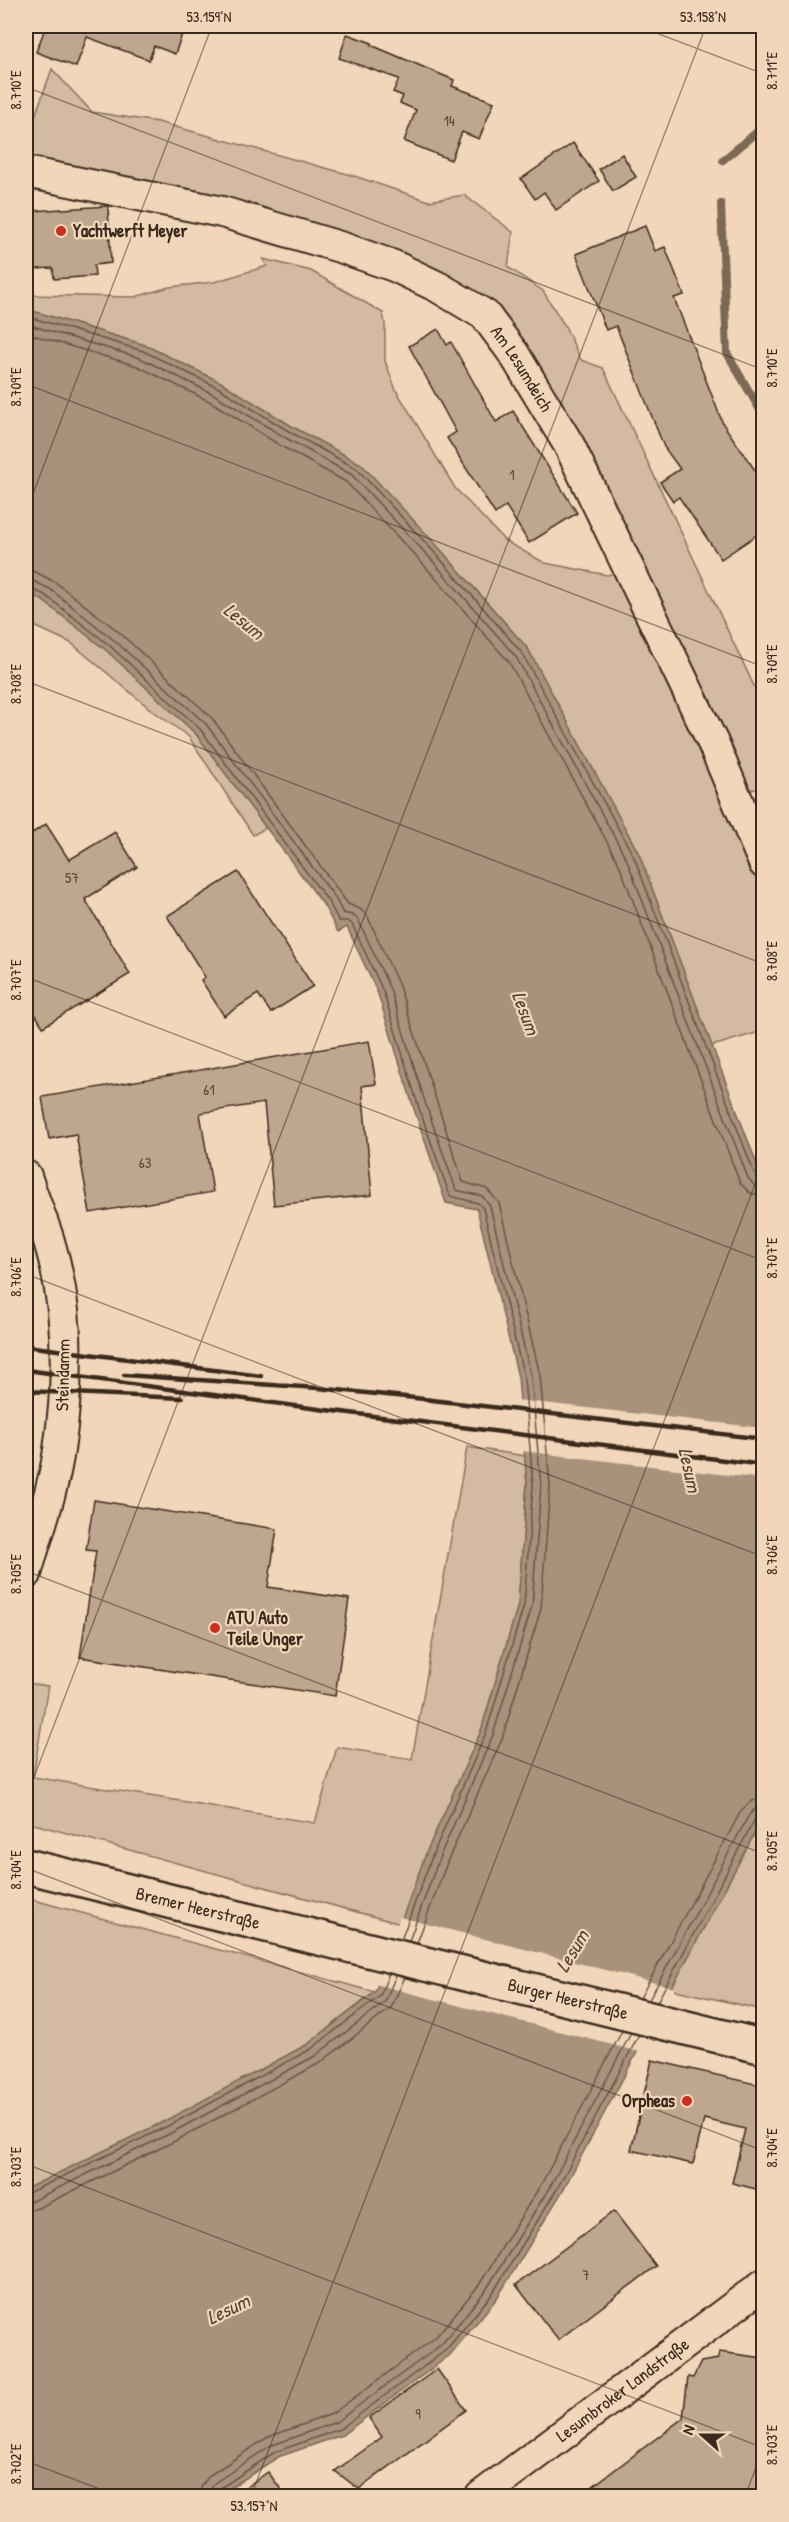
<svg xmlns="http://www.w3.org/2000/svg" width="789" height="2522" viewBox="0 0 789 2522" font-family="'Patrick Hand',sans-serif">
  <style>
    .green { fill: #d4baa0; stroke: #88725f; stroke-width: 1.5 }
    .water { fill: #a9927c; stroke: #7d6856; stroke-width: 1.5 }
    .pier { fill: #f2d6b9 }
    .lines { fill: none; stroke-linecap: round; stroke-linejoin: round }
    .shore { stroke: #675444; stroke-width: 1.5 }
    .stream { stroke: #7d6856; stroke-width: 8 }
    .building { fill: #bfa68e; stroke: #3b2a1e; stroke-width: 1.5 }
    .street-casing { stroke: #3b2a1e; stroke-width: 34 }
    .secondary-casing { stroke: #3b2a1e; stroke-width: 38 }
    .street { stroke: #f2d6b9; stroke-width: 30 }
    .secondary { stroke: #f2d6b9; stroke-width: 33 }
    .rail { stroke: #3b2a1e; stroke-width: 4.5 }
    .ticks { fill: none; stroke: #3b2a1e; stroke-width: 1.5; stroke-opacity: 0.45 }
    .poi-dot { fill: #c8321e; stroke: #f2d6b9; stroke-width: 2 }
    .labels { text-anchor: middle; stroke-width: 4.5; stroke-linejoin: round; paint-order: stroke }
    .number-label { font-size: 15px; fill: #5c493a }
    .poi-label { font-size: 18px; font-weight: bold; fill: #3b2a1e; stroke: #f2d6b9; text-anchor: start }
    .street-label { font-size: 18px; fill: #3b2a1e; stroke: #f2d6b9 }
    .water-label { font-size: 20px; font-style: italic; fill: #564436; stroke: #f2d6b9 }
    .neatline { fill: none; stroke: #3b2a1e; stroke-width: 2 }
    .ticks-label { font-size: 15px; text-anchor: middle; fill: #3b2a1e }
  </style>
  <rect width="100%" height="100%" fill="#f2d6b9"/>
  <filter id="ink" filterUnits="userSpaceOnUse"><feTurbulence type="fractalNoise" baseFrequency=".0167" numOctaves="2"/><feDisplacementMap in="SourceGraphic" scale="12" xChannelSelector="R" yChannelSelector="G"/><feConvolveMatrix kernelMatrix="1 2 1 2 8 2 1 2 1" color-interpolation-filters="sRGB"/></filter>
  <g filter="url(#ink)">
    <!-- green -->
    <g class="green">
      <polygon points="52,69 92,112 158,122 351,175 429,201 464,195 513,232 508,267 543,291 565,326 581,360 603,368 763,705 763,788 749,790 726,798 763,889 763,1031 712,1046 639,854 528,649 440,549 361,464 293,427 222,383 145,345 26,309 26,295 135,297 169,287 214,282 267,266 263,259 311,271 383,313 385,324 385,361 396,390 455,488 505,541 545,563 607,575 640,568 491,308 26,159 26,141"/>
      <polygon points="26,592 42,600 106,650 196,734 266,828 253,835 189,737 149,708 71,643 26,622"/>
      <polygon points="467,1447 525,1456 527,1484 518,1605 481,1731 427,1851 401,1924 26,1822 26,1683 48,1686 33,1777 315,1823 337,1747 412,1759"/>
      <polygon points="763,1811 763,2010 671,1989 760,1823"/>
      <polygon points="26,1898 375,1992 308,2044 165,2121 26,2189"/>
    </g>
    <!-- water -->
    <polygon class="water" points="26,309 145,345 222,383 293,427 361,464 440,549 528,649 639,854 763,1180 764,1811 760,1823 562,2192 497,2298 450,2355 342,2435 278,2457 218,2496 26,2496 26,2189 165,2121 308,2044 375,1992 427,1851 481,1731 518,1605 527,1484 518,1377 477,1209 446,1203 414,1109 378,994 347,927 338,932 323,904 196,734 106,650 42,600 26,592"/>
    <!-- pier -->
    <g class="pier">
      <polygon points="517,1400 763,1428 763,1479 521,1451"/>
      <polygon points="400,1917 675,1988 640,2052 375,1984"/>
    </g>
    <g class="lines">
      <!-- shore -->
      <g class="shore">
        <polyline points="26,316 143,351 219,388 290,432 357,469 435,553 522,653 634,857 753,1170 757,1178 764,1180"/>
        <polyline points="26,324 140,358 215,395 286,438 352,475 430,558 516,657 627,860 748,1178 754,1185 764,1187"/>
        <polyline points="26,333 137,366 211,402 281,446 346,482 423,564 509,662 619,864 740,1183 750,1193 764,1196"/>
        <polyline points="26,570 35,572 55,582 119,632 212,718 348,904 360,909 367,915 399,986 463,1182 487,1189 499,1203 540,1375 550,1485 541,1608 502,1739 448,1860 417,1943"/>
        <polyline points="26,579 33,581 50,589 114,640 206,724 334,896 343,913 352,915 358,919 390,989 426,1105 456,1190 482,1196 490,1206 531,1376 541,1485 532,1606 493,1735 440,1856 409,1941"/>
        <polyline points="26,587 45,595 109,645 200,729 328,901 339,921 348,921 352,924 383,991 419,1108 450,1196 478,1203 483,1208 524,1377 533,1485 524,1605 486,1733 433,1854 401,1940"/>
        <polyline points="640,1998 741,1811 751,1801 764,1799"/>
        <polyline points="649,2000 749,1815 755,1809 764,1808"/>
        <polyline points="657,2002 755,1819 764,1815"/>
        <polyline points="26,2194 168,2126 311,2049 380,1996 389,1973"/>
        <polyline points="26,2202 34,2200 171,2133 315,2056 385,2002 396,1975"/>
        <polyline points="26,2211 38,2208 175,2141 320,2063 391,2008 405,1977"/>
        <polyline points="199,2496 202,2485 210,2475 268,2437 332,2414 435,2338 479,2285 543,2181 622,2031"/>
        <polyline points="209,2496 213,2484 270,2446 336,2422 441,2345 486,2290 551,2185 631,2033"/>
        <polyline points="216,2496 219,2489 275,2452 340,2429 446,2350 492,2294 557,2189 639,2035"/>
      </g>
      <!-- stream -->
      <g class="stream">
        <polyline points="723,160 764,126"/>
        <polyline points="721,204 727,353 764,417"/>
      </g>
    </g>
    <!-- building -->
    <g class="building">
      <polygon points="46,26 185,26 175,54 154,46 149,60 87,37 76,67 36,52"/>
      <polygon points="347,34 372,43 371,45 454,80 452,86 494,102 479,139 462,132 451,160 404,141 416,110 400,103 403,96 393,92 399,79 339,58"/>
      <polygon points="573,143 599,181 556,210 544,192 535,199 521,179"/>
      <polygon points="622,154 636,177 613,191 599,169"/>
      <polygon points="108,206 111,263 94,265 95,276 54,279 53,268 35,269 32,211"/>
      <polygon points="645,226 655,251 665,247 684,295 674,298 723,424 764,483 764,530 721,559 679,497 673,501 660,482 680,469 664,447 616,326 606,330 576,254"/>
      <polygon points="438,329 447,345 451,342 496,422 513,411 577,513 529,543 506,506 495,514 447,438 456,432 409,346"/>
      <polygon points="46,824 69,860 115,832 137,867 85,899 130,974 43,1027 26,999 26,837"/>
      <polygon points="238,872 313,986 271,1013 258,994 224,1016 201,980 205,977 167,916"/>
      <polygon points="369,1041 376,1084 362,1086 372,1195 274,1205 264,1103 200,1113 213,1192 90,1213 76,1134 49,1139 42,1097"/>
      <polygon points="94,1500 277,1529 268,1587 349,1599 335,1696 80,1657 96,1551 86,1550"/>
      <polygon points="652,2060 764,2086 764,2191 732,2183 745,2129 704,2119 693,2164 631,2150"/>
      <polygon points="614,2211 656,2266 558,2340 516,2285"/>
      <polygon points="719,2352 764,2358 764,2496 580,2496 683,2418 688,2377 693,2378 701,2362 718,2359"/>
      <polygon points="437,2369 466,2410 359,2489 335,2471 382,2437 369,2418"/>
      <polygon points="268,2472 286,2496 233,2496"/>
    </g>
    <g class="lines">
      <!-- street casing -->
      <g class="street-casing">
        <g id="street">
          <path id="s1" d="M26 172 222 212 343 248 394 266 438 287 485 315 514 354 569 445 713 743 764 863"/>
          <path d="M26 1176C33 1198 42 1219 49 1241 69 1307 69 1382 59 1450 53 1492 37 1533 26 1574"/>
          <path id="s2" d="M481 2496 764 2284"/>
        </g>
      </g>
      <!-- secondary casing -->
      <g class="secondary-casing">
        <g id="secondary">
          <path id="s3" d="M26 1866 764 2047"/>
        </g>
      </g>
      <!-- street -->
      <use href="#street" class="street"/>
      <!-- secondary -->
      <use href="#secondary" class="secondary"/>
      <!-- rail -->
      <g class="rail">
        <polyline points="26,1346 261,1376"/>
        <polyline points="26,1370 326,1410 764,1465"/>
        <polyline points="124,1375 318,1388 415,1398 764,1439"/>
        <polyline points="26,1391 182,1398"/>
      </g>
    </g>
  </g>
  <!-- ticks -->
  <path class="ticks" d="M638 26 764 74M26 87 764 370M26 384 764 667M26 512 212 26M26 681 764 964M26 977 764 1261M26 1274 764 1557M26 1571 764 1854M26 1798 706 26M26 1868 764 2151M26 2164 764 2448M26 2461 118 2496M251 2496 764 1161M745 2496 764 2447"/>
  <!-- markers -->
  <g class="poi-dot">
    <circle cx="61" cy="231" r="6"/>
    <circle cx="215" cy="1628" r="6"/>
    <circle cx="687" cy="2101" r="6"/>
  </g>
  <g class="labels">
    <!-- number labels -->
    <g class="number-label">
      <text x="449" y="126">14</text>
      <text x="512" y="480">1</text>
      <text x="72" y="883">57</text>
      <text x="209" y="1095">61</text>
      <text x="145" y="1168">63</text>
      <text x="586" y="2280">7</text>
      <text x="418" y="2419">9</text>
    </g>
    <!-- poi labels -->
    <g class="poi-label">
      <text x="73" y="237">Yachtwerft Meyer</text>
      <text x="227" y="1624">ATU Auto<tspan x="227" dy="21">Teile Unger</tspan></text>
      <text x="675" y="2107" text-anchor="end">Orpheas</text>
    </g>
    <!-- street labels -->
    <g class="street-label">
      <text dy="6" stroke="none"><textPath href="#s1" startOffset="549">Am Lesumdeich</textPath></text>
      <text transform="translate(63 1375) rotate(-89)" y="6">Steindamm</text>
      <text dy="6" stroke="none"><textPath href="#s3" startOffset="177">Bremer Heerstraße</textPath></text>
      <text dy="6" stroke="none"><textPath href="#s3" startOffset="558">Burger Heerstraße</textPath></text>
      <text dy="6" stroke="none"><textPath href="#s2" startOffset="177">Lesumbroker Landstraße</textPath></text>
    </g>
    <!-- water labels -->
    <g class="water-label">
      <text transform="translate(244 621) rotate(39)" y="7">Lesum</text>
      <text transform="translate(526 1013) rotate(70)" y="7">Lesum</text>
      <text transform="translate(690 1470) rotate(78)" y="7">Lesum</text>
      <text transform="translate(572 1951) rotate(-59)" y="7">Lesum</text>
      <text transform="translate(228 2309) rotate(-26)" y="7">Lesum</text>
    </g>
  </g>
  <!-- margin -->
  <rect width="789" height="2522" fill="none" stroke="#f2d6b9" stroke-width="66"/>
  <!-- north arrow -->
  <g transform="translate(702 2435) rotate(291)" stroke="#f2d6b9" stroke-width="4.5" paint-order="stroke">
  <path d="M0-4.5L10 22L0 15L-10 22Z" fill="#3b2a1e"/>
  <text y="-9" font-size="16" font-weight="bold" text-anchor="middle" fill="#3b2a1e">N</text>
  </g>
  <rect x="33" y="33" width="723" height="2456" class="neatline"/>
  <g class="ticks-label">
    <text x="209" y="22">53.159°N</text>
    <text x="703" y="22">53.158°N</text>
    <text transform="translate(772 71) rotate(-90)" y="5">8.711°E</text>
    <text transform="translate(16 90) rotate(-90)" y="5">8.710°E</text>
    <text transform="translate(772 368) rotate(-90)" y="5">8.710°E</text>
    <text transform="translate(16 387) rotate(-90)" y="5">8.709°E</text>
    <text transform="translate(772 664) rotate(-90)" y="5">8.709°E</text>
    <text transform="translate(16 684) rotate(-90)" y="5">8.708°E</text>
    <text transform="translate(772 961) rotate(-90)" y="5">8.708°E</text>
    <text transform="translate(16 980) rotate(-90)" y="5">8.707°E</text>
    <text transform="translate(772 1258) rotate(-90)" y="5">8.707°E</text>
    <text transform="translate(16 1277) rotate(-90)" y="5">8.706°E</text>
    <text transform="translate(772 1555) rotate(-90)" y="5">8.706°E</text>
    <text transform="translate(16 1574) rotate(-90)" y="5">8.705°E</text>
    <text transform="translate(772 1851) rotate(-90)" y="5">8.705°E</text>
    <text transform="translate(16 1870) rotate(-90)" y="5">8.704°E</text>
    <text transform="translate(772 2148) rotate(-90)" y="5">8.704°E</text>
    <text transform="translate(16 2167) rotate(-90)" y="5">8.703°E</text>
    <text transform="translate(772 2445) rotate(-90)" y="5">8.703°E</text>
    <text transform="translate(16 2464) rotate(-90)" y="5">8.702°E</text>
    <text x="254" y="2511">53.157°N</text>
  </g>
</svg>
